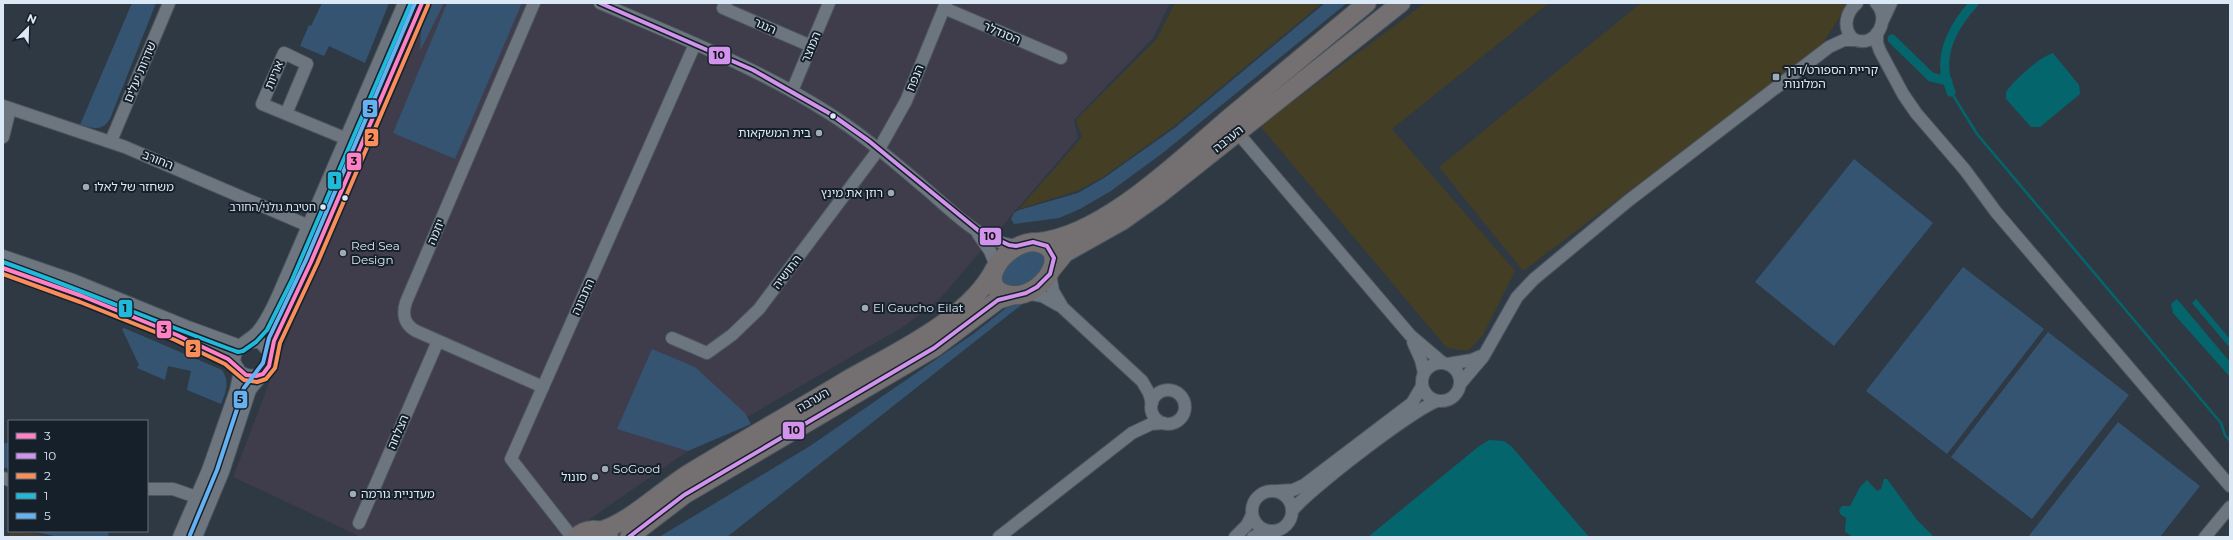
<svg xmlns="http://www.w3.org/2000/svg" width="2233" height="540" viewBox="0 0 2233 540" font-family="Montserrat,'Noto Sans Hebrew',sans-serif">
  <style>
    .commercial { fill: #443d30 }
    .industrial { fill: #3f3c4c }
    .green { fill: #355471 }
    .sand { fill: #443e24 }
    .water { fill: #04666c }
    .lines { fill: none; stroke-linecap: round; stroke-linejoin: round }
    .stream { stroke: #04666c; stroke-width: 2.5 }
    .canal { stroke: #04666c; stroke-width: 9 }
    .minor-casing { stroke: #4b555e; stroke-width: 14 }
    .highway-casing { stroke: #4b555e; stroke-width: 20 }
    .minor { stroke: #6d757f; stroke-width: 12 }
    .highway { stroke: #746f70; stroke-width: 18 }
    .bus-1-casing { stroke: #16202a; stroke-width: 7 }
    .bus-2-casing { stroke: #16202a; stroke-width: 7 }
    .bus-3-casing { stroke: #16202a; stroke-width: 7 }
    .bus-4-casing { stroke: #16202a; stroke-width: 7 }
    .bus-5-casing { stroke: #16202a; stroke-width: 7 }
    .bus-1 { stroke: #ff80c5; stroke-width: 4 }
    .bus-2 { stroke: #d193ec; stroke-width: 4 }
    .bus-3 { stroke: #fa8e5a; stroke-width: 4 }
    .bus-4 { stroke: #20b9da; stroke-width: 4 }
    .bus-5 { stroke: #66b1f2; stroke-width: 4 }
    .poi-dot { fill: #9eabb7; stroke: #16202a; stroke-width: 1.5 }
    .bus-dot { fill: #dbe8f5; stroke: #16202a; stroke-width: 1.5 }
    .labels { text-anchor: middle; stroke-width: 4; stroke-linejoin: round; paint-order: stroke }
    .bus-label { font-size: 11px; fill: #dbe8f5; stroke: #16202a; text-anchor: end }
    .street-label { font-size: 12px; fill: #dbe8f5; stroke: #16202a }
    .poi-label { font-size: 12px; fill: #dbe8f5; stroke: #16202a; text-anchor: start }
    .line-badge { stroke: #16202a; stroke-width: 1.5 }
    .pale-badge-label { font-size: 11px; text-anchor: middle; font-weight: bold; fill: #111 }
  </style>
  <rect width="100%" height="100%" fill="#2e3944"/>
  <!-- commercial -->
  <polygon class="commercial" points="11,531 18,531 53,537 9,537"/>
  <!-- industrial -->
  <polygon class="industrial" points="427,3 1170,3 1153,38 1074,120 1078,138 938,301 903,327 688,451 564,537 361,537 233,477 276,365"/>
  <!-- green -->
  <g class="green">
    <path d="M132 3H156L110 119C102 132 93 128 80 125Z"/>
    <polygon points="322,3 389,3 365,63 329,46 324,56 300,46 309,25 311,26"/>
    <polygon points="428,3 444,3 420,51 422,17"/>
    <polygon points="447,3 522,3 455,159 393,133"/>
    <polygon points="1325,3 1347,3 1164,152 1111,191 1080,209 1059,218 1014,224 1011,219 1014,213 1019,210 1078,193 1104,178 1176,127"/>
    <polygon points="1854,159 1933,223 1834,346 1755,282"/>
    <polygon points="1023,248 1048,255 1034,284 1006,289 999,274"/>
    <polygon points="1963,267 2044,329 1947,454 1866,391"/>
    <polygon points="1025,302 727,537 659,537 810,446 973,334 1006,308"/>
    <path d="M124 328 222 370C230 382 226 392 221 404L187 390 191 371 168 366 165 380 137 368 139 365 122 329Z"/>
    <polygon points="2048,332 2129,395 2032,519 1951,457"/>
    <polygon points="652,349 695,367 745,413 751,424 688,451 617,429"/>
    <polygon points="2118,422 2200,486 2160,537 2028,537"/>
    <polygon points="9,442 9,468 3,468 3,444"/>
    <polygon points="31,531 109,531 108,537 59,537"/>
  </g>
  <!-- sand -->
  <g class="sand">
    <polygon points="1175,3 1322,3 1174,126 1103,177 1077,191 1019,209 1082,137 1076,120 1156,40"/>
    <polygon points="1425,3 1549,3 1392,129 1515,271 1483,335 1468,351 1447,348 1260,126"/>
    <polygon points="1641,3 1849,3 1822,44 1808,56 1523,271 1439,167"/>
  </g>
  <!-- water -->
  <g class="water">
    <path d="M2053 53 2079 85 2080 94 2040 127H2031L2006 99V92C2013 81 2041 56 2053 53Z"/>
    <polygon points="2177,299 2230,362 2230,377 2173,313 2171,304"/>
    <polygon points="2196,299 2230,339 2230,348 2192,303"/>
    <polygon points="1489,440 1504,441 1512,447 1589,537 1368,537 1478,447"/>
    <polygon points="1884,479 1887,479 1917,520 1934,537 1853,537 1845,532 1846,518 1840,514 1839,510 1842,506 1850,506 1860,487 1867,480 1877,491 1881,489"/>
  </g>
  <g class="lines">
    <!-- stream -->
    <polyline class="stream" points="1951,92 1977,134 2221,423 2225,435 2230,441"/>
    <!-- canal -->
    <g class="canal">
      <polyline points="1892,39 1931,77 1948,81"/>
      <path d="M1951 92C1949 85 1945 78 1945 71 1942 45 1958 21 1974 3"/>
    </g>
    <!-- minor casing -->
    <g class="minor-casing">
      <g id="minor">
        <path d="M534 3 406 302C402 315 404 324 416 331L543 387"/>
        <path d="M600 3C677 36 756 67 827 112 862 134 893 161 925 188 951 210 980 242 1016 246"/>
        <polyline points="726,3 723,8 811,46"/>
        <path d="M1857 3C1846 12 1842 28 1853 39 1875 50 1892 19 1876 3"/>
        <polyline points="944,8 1061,58"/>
        <polyline points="1883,20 1891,3"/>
        <polyline points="1877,33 1877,43 1880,51 1903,94 1916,113 1965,170 1996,212 2230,486"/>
        <polyline points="792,91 829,3"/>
        <polyline points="3,106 125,147 309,226"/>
        <polyline points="286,114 307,64 284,53 262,104 347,139 352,144"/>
        <polyline points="1237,132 1410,335 1443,363"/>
        <polyline points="3,137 10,109"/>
        <polyline points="111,141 169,3"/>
        <polyline points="978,234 990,251 996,266"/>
        <polyline points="3,256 73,280 188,327 240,346"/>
        <path d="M3 268C59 286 114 308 168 331 190 340 218 349 236 365"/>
        <polyline points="1050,274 1053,291 1063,308 1142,381 1149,393 1152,403"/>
        <polyline points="1026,293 1042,296 1060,306"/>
        <polyline points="672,338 707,353 732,335 759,309 879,149 906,101 946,3"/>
        <path d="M246 342H260L269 352V366C258 385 227 374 236 352 240 342 252 339 258 331 269 318 276 300 283 284L404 3"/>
        <polyline points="1413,342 1421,360 1424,373"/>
        <polyline points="270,355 274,341 311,262 422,3"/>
        <circle cx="1441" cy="382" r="19"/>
        <polyline points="1448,364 1472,360 1481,356"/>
        <polyline points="1460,384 1483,357 1517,297 1534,279 1628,201 1829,47 1844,40 1855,40"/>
        <circle cx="1168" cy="407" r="17"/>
        <polyline points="3,478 9,480"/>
        <polyline points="147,489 173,489 202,499"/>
        <circle cx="1272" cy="511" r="20"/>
        <polyline points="1277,491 1293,490 1304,485 1412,403 1422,386"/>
        <path d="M1292 511C1306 492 1417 406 1438 401"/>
        <polyline points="359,523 438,341"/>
        <polyline points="179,537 208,470 236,390 239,376 238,368"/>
        <polyline points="196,537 223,472 250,390 263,374"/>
        <polyline points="572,537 511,459 695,44"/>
        <polyline points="999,537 1132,433 1151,424 1163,423"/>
        <polyline points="1235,537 1247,525 1252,515"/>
        <polyline points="1253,537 1267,531"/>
        <polyline points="2205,537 2230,507"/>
      </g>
    </g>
    <!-- highway casing -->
    <g class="highway-casing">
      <g id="highway">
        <path d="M1033 242C1076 247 1043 299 1011 295 974 290 1000 245 1033 242Z"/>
        <path d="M1038 242C1103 236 1181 159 1229 118 1275 80 1321 41 1367 3"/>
        <polyline points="1052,269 1065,253 1122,221 1160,194 1401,3"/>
        <path d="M599 531C629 524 665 487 693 471 744 440 796 411 847 380 894 353 970 319 995 268"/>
        <path d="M576 537C586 528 598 527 609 537"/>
        <polyline points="629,537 684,495 934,348 998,300 1014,295"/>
      </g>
    </g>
    <!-- minor -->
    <use href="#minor" class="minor"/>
    <!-- highway -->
    <use href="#highway" class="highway"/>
    <!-- bus-1 casing -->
    <g class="bus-1-casing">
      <polyline id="bus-1" points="3,268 82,296 177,335 228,359 246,375 256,376 263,374 269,366 274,341 311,262 422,3"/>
    </g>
    <!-- bus-2 casing -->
    <g class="bus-2-casing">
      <g id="bus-2">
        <polyline points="600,3 753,70 834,116"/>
        <polyline points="629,537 684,495 934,348 998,300 1026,293 1037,287 1050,274 1054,258 1047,246 1033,242 1016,246 1009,245 979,231 869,141 835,117"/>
      </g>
    </g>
    <!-- bus-3 casing -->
    <g class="bus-3-casing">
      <polyline id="bus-3" points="3,274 80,302 175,340 225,364 244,380 257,382 266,379 275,368 280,343 317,264 428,5"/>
    </g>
    <!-- bus-4 casing -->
    <g class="bus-4-casing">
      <path id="bus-4" d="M3 262C82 290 159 323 238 352L243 351 256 342 267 330 292 280 410 5"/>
    </g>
    <!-- bus-5 casing -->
    <g class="bus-5-casing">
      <polyline id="bus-5" points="190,535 217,470 244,388 263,363 269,338 306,260 415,3"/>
    </g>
    <!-- bus-1 -->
    <use href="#bus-1" class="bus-1"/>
    <!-- bus-2 -->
    <use href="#bus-2" class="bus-2"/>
    <!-- bus-3 -->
    <use href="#bus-3" class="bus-3"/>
    <!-- bus-4 -->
    <use href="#bus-4" class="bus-4"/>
    <!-- bus-5 -->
    <use href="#bus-5" class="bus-5"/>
  </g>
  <!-- markers -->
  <g class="poi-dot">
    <rect x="1772" y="73" width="8" height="8" rx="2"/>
    <circle cx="819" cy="133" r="4"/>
    <circle cx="86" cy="187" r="4"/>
    <circle cx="891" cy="193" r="4"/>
    <circle cx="343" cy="253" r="4"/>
    <circle cx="865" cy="308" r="4"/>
    <circle cx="605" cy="469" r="4"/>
    <circle cx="595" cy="477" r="4"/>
    <circle cx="353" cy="494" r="4"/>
  </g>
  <g class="bus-dot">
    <circle cx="833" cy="116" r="3.5"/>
    <circle cx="345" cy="198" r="3.5"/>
    <circle cx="323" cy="207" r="3.5"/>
  </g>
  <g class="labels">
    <!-- bus labels -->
    <g class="bus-label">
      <text x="316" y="211">חטיבת גולני/החורב</text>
    </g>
    <!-- street labels -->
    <g class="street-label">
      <text transform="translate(765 26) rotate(24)" y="4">הנגר</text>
      <text transform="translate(1002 33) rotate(23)" y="4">הסנדלר</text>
      <text transform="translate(811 47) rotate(-67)" y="4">המוצר</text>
      <text transform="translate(140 72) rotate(-67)" y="4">שדרות יעלים</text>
      <text transform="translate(274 75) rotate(-67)" y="4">אריות</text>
      <text transform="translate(915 78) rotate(-68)" y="4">הנפח</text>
      <text transform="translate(1228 139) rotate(-39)" y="4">הערבה</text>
      <text transform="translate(158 160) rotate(22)" y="4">החורב</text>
      <text transform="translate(436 232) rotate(-67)" y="4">יוזמה</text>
      <text transform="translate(787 272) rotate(-53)" y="4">התושיה</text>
      <text transform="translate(583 297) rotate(-66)" y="4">התבונה</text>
      <text transform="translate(813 400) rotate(-30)" y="4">הערבה</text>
      <text transform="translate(398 432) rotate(-67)" y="4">הצלחה</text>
    </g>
    <!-- poi labels -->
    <g class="poi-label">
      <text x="1784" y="74">קריית הספורט/דרך<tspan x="1784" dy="14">המלונות</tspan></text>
      <text x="811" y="137" text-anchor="end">בית המשקאות</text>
      <text x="94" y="191">משחזר של לאלו</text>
      <text x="883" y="197" text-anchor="end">רוזן את מינץ</text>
      <text x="351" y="250">Red Sea<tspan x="351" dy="14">Design</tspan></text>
      <text x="873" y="312">El Gaucho Eilat</text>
      <text x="613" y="473">SoGood</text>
      <text x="587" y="481" text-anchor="end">סונול</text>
      <text x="361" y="498">מעדניית גורמה</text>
    </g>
  </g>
  <g class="line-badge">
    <rect x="708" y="46" width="23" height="19" rx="4" fill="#d193ec"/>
    <rect x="362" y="99" width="16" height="19" rx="4" fill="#66b1f2"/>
    <rect x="364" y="128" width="15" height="19" rx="4" fill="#fa8e5a"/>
    <rect x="346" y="152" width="16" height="19" rx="4" fill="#ff80c5"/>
    <rect x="327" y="171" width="15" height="19" rx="4" fill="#20b9da"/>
    <rect x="979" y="227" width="23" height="19" rx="4" fill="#d193ec"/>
    <rect x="118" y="299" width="15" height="19" rx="4" fill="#20b9da"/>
    <rect x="156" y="320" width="16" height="19" rx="4" fill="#ff80c5"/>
    <rect x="185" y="339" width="16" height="19" rx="4" fill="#fa8e5a"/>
    <rect x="233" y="390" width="15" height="19" rx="4" fill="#66b1f2"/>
    <rect x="782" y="421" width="23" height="19" rx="4" fill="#d193ec"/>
  </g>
  <g class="pale-badge-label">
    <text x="719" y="59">10</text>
    <text x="370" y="113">5</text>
    <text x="371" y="141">2</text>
    <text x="354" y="165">3</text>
    <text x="335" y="184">1</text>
    <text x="990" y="240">10</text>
    <text x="125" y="312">1</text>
    <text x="164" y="333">3</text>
    <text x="193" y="352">2</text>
    <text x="240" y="403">5</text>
    <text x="794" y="434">10</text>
  </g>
  <!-- border -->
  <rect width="2233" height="540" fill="none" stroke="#dbe8f5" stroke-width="8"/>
  <!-- legend -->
  <rect x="8" y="420" width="140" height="112" fill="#16202a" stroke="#65707b"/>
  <rect x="16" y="433" width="20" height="6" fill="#ff80c5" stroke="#65707b"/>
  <text x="44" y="440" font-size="12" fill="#dbe8f5">3</text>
  <rect x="16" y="453" width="20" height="6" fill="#d193ec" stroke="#65707b"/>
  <text x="44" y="460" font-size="12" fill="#dbe8f5">10</text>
  <rect x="16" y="473" width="20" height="6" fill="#fa8e5a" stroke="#65707b"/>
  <text x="44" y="480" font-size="12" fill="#dbe8f5">2</text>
  <rect x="16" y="493" width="20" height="6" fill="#20b9da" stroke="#65707b"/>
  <text x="44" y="500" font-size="12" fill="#dbe8f5">1</text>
  <rect x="16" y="513" width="20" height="6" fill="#66b1f2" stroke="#65707b"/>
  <text x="44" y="520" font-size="12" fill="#dbe8f5">5</text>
  <!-- north arrow -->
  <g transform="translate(28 28) rotate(23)" stroke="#16202a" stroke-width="3" paint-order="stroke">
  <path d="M0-3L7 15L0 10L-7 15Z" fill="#dbe8f5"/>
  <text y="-6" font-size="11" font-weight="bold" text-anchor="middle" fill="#dbe8f5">N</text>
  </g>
</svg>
